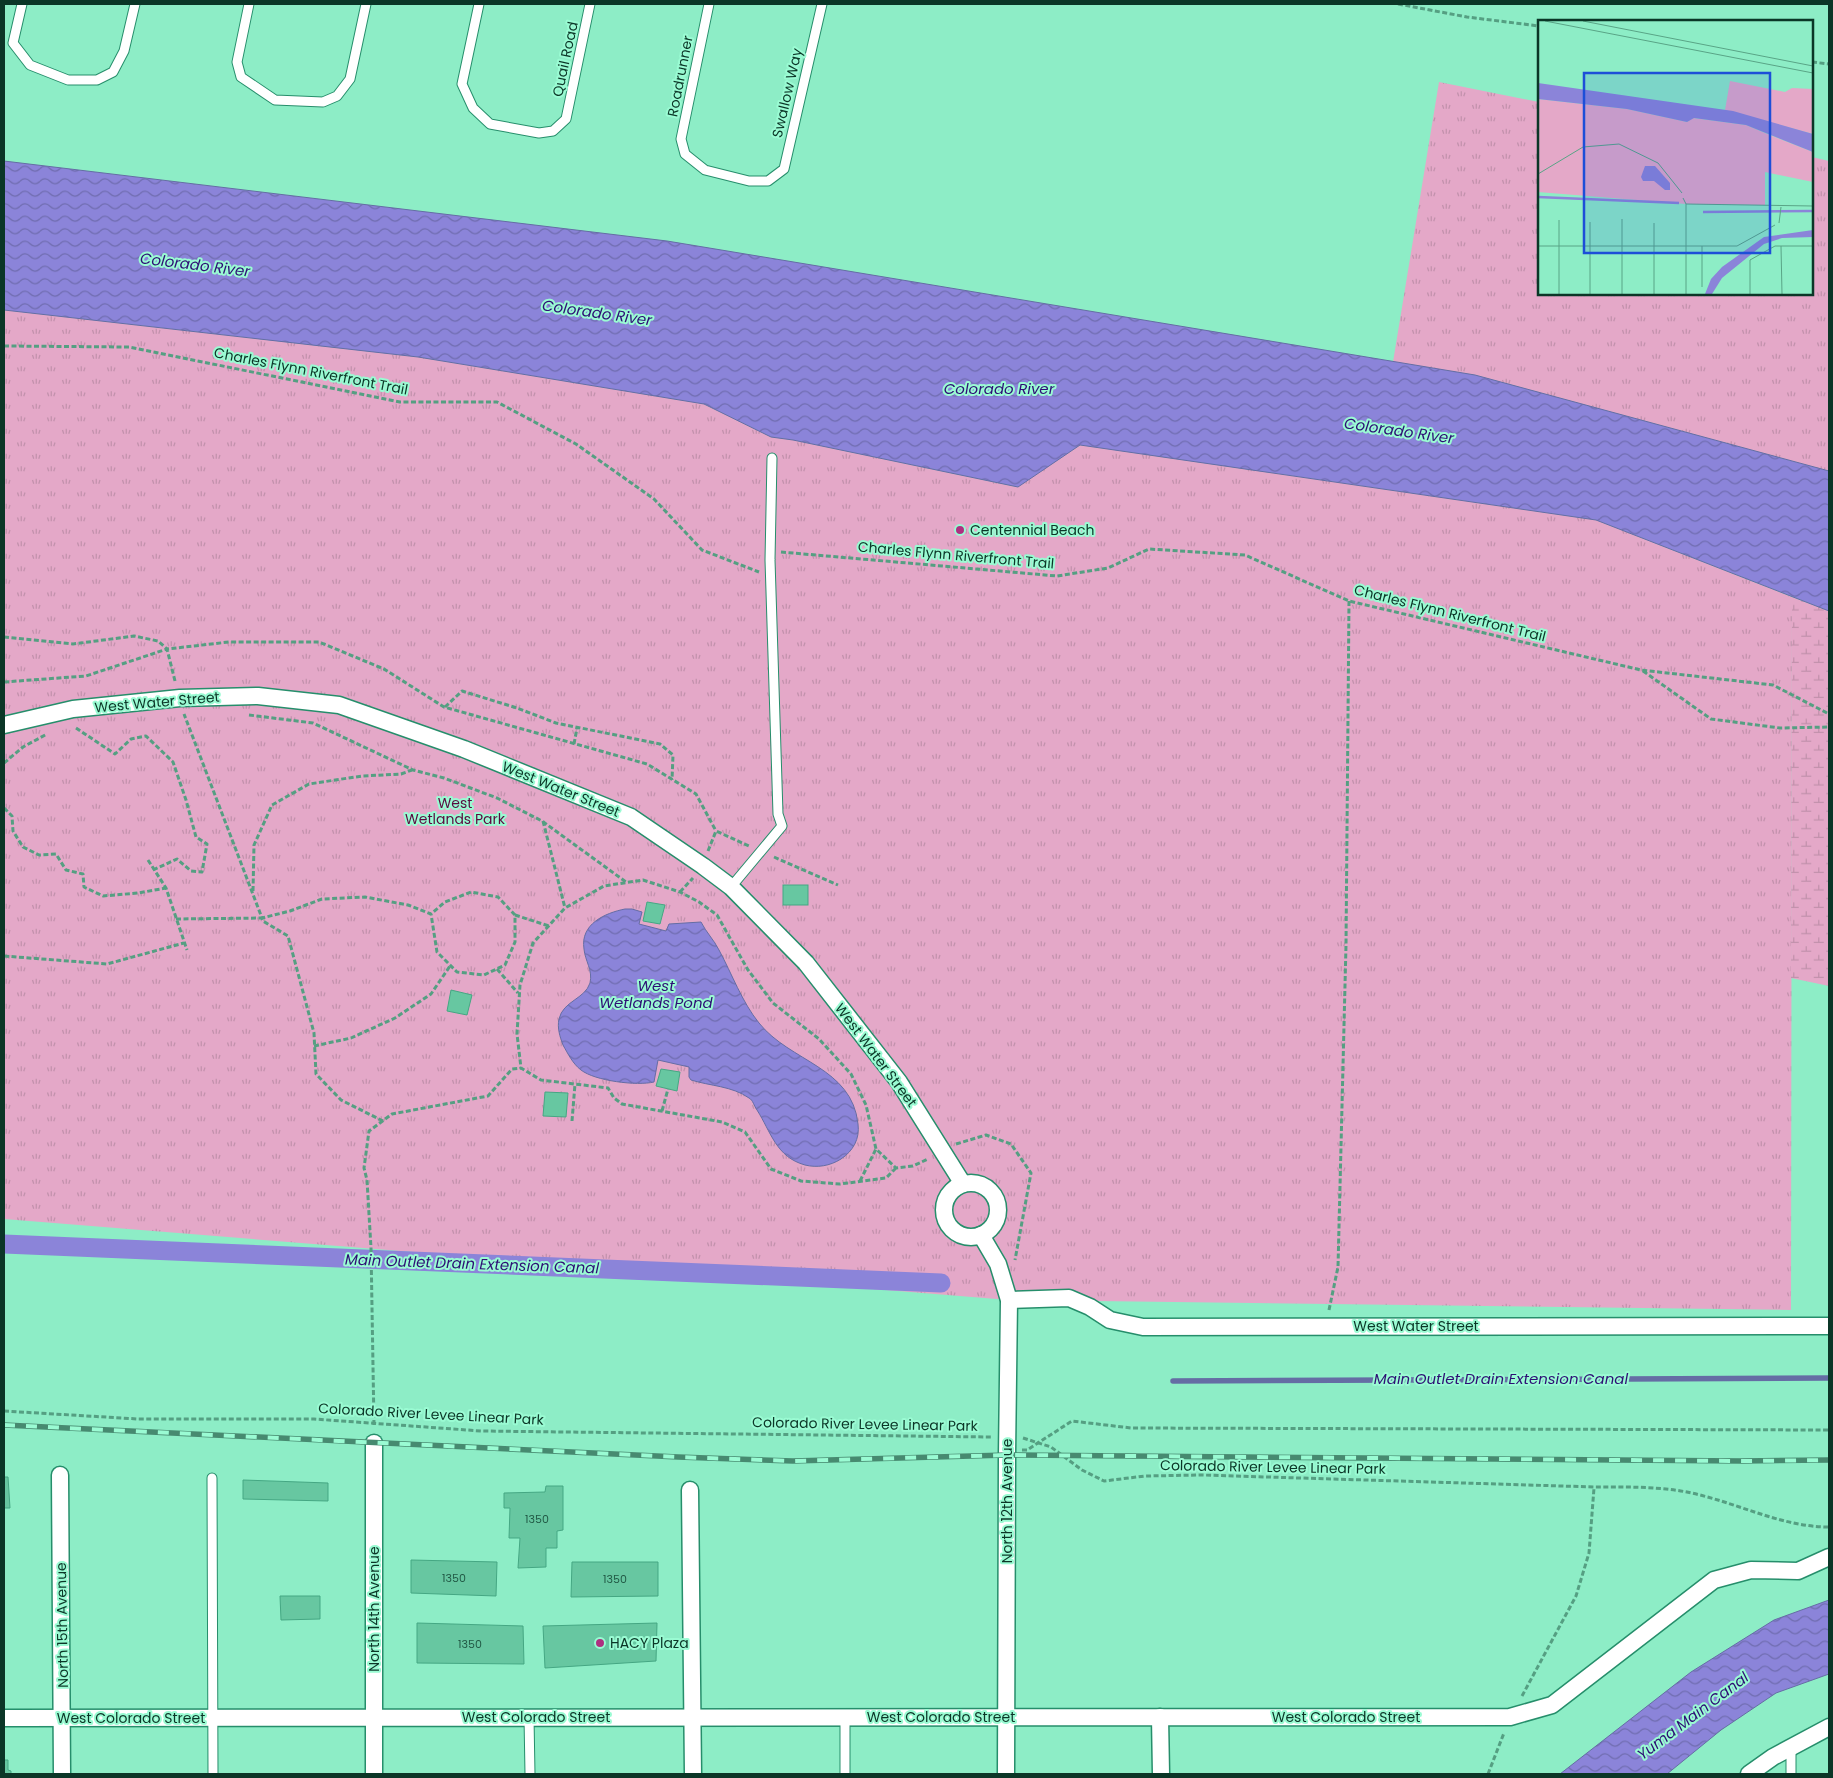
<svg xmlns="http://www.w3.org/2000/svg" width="1833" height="1778" viewBox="0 0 1833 1778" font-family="Poppins,sans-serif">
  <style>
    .grass { fill: url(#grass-tufts) }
    .wetland { fill: url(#wetland-marsh) }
    .water { fill: url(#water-waves); stroke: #656da4 }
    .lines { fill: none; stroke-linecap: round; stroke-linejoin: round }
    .stream { stroke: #656da4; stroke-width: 5.5 }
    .canal { stroke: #8b84d9; stroke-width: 19 }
    .building { fill: #67c7a1; stroke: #45a783 }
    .lane-casing { stroke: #268e6b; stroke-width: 11 }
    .street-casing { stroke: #268e6b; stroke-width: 19 }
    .path { stroke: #559f82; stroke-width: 3; stroke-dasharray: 5 2.5; stroke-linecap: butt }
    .lane { stroke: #fff; stroke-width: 9 }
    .street { stroke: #fff; stroke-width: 16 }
    .rail-casing { stroke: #478a70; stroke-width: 5.5 }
    .rail { stroke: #9afbd3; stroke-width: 4; stroke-dasharray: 11; stroke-linecap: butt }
    .poi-dot { fill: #ae3080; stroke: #9afbd3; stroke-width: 2 }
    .labels { text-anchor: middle; stroke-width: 4; stroke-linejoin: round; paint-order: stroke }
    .number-label { font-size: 11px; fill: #225a46 }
    .street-label { font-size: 14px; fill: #0b3627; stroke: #9afbd3 }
    .poi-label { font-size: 14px; fill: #0b3627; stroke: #9afbd3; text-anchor: start }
    .park-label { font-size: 14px; fill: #5a0a3f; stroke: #9afbd3 }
    .water-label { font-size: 15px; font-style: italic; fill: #2d0f74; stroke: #9afbd3 }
    .inset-river { fill: none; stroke: #8b84d9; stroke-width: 2.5 }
    .inset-road { fill: none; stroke: #59a486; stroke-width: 1 }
    .view { fill: #1d4ed8; fill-opacity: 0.15; stroke: #1d4ed8; stroke-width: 2.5 }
    .inset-edge { fill: none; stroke: #0b3627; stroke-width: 2.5 }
  </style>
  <defs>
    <pattern id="grass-tufts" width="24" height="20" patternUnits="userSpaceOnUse" patternTransform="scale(1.25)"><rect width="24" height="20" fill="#e4a8c8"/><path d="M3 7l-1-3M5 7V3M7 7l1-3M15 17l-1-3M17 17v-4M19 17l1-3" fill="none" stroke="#c291ac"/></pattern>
    <pattern id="wetland-marsh" width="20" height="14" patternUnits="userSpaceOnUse" patternTransform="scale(1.25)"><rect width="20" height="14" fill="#e4a8c8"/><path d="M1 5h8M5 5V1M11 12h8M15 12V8" fill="none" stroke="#c291ac"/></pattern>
    <pattern id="water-waves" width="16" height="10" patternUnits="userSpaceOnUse" patternTransform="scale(1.25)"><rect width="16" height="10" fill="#8b84d9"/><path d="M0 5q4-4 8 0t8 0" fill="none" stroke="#706db0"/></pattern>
  </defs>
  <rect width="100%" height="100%" fill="#8dedc6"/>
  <!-- grass -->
  <g class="grass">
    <polygon points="1439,82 1539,102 1539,294 1812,294 1812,157 1829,161 1829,471 1475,375 1393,362"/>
    <polygon points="4,310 418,357 704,404 771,437 793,440 1017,487 1080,445 1596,520 1792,597 1791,1310 1009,1300 4,1219"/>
  </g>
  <!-- wetland -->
  <polygon class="wetland" points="1792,597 1829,611 1829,986 1791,978"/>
  <!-- water -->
  <g class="water">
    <polygon points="4,161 667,241 1475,375 1829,471 1829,611 1596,520 1080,445 1018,487 793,440 771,437 704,404 418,357 4,310"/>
    <path d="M625 909H632L642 912 639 924 666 931 669 924 701 922C706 932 714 940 719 950 732 974 742 1002 759 1023 790 1062 852 1067 858 1124 860 1139 853 1151 841 1159 830 1166 817 1168 805 1165 776 1157 771 1132 757 1110 754 1106 753 1100 749 1098 732 1086 710 1086 691 1080L689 1077V1067L658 1060 654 1082C637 1086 595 1081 581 1070 573 1064 568 1054 563 1045 560 1037 557 1028 559 1019 563 1001 585 999 590 983 593 970 585 961 584 949 580 924 605 913 625 909Z"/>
    <polygon points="1829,1600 1829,1674 1776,1693 1721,1730 1667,1774 1560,1774 1691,1672 1774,1620"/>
  </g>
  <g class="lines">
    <!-- stream -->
    <polyline class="stream" points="1173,1381 1829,1378"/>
    <!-- canal -->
    <polyline class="canal" points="4,1244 941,1283"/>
  </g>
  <!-- building -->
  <g class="building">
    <rect x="783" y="885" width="25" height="20"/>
    <polygon points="647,902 665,905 660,924 643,921"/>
    <polygon points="451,990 472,995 467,1015 447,1011"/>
    <polygon points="661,1069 680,1072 677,1091 656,1086"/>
    <polygon points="545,1092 568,1093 566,1117 543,1116"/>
    <polygon points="4,1477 8,1477 10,1508 4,1508"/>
    <polygon points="243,1480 328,1483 328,1501 243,1499"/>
    <polygon points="546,1486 563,1486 563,1530 557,1531 557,1548 546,1548 546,1567 518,1568 520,1538 509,1538 510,1508 504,1508 504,1493 545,1492"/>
    <polygon points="411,1560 497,1562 496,1596 411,1593"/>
    <polygon points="572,1562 658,1562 658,1596 571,1597"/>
    <polygon points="280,1596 320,1596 320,1619 281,1620"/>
    <polygon points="417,1623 523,1626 524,1664 417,1663"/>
    <polygon points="657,1623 656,1661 545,1668 543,1626"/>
    <polygon points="4,1760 8,1760 8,1770 11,1771 11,1774 4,1774"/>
  </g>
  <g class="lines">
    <!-- lane casing -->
    <g class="lane-casing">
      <g id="lane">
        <polyline points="22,4 13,43 30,65 68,80 97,80 113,72 124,51 135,4"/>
        <polyline points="249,4 237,62 241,77 275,100 323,102 337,96 350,79 366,4"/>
        <polyline points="479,4 462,84 473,108 490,124 539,133 553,131 566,119 590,4"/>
        <polyline points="709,4 681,139 685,154 705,170 749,181 768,181 784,169 822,4"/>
        <polyline points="731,887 782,826 778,814 770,560 772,458"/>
        <polyline points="212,1478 213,1774"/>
        <polyline points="529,1717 530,1774"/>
        <polyline points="1791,1747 1791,1774"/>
        <polyline points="845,1774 845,1717"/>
      </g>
    </g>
    <!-- street casing -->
    <g class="street-casing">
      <g id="street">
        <polyline points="4,725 73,709 180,698 258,696 339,705 464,749 631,817 703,866 731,887 806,963 899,1082 963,1184"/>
        <circle cx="971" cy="1210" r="27"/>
        <polyline points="981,1235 998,1264 1009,1300 1007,1455 1006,1774"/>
        <polyline points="1009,1300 1069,1298 1090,1307 1110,1320 1143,1327 1829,1326"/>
        <polyline points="60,1475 62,1774"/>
        <polyline points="690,1490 693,1774"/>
        <polyline points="1160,1717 1161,1774"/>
        <polyline points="4,1718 1510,1717 1552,1705 1714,1580 1751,1570 1798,1571 1829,1557"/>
        <polyline points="374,1774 374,1443"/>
        <polyline points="1749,1774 1773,1757 1829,1727"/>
      </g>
    </g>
    <!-- path -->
    <g class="path">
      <polyline points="1398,4 1467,17 1539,26"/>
      <polyline points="1812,62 1829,64"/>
      <polyline points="4,346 129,347 400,402 497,402 576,444 654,499 702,550 759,572"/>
      <polyline points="781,552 1057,576 1108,568 1149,549 1245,555 1349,601 1641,670 1773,685 1829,714"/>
      <polyline points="4,637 73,644 134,636 158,641 167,649 86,676 4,682"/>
      <polyline points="1643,671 1711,719 1780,728 1829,727"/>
      <polyline points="175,681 167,649 229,642 319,642 384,669 444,707 647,764 696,794 716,831"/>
      <polyline points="445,707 462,691 517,708 556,723 660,744 673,755 672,780"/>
      <polyline points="249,715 313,723 413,770 444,778 497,798 542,821 626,882"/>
      <polyline points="76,728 115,754 131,739 146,736 173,762 186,800 196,837 207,844 202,872 191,871 177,859 153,870"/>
      <polyline points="574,744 577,728"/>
      <polyline points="4,763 23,747 47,734"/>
      <polyline points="4,808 12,816 13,831 23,847 39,855 56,854 66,870 83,874 84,887 103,896 138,893 166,888"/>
      <polyline points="543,821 565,908"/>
      <polyline points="708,851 716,831 749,846"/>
      <polyline points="774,857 838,885"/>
      <polyline points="148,860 166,888 187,950"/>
      <polyline points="253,891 254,845 272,805 309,784 362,776 401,774 412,770"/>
      <polyline points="680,892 693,878"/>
      <polyline points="515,915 549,926"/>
      <polyline points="176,919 262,918 184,714"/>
      <polyline points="4,956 107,964 184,943"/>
      <polyline points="497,969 518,993"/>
      <polyline points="314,1046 351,1038 395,1018 431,994 450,966"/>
      <polyline points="662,1111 668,1089"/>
      <polyline points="383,1121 341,1100 316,1074 314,1033 288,936 263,921 262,918 290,911 322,899 365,897 408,905 431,914 445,902 471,892 498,897 515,915 515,942 505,965 484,975 457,972 437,952 431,914"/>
      <polyline points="572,1121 575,1084"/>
      <polyline points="956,1144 986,1135 1011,1144 1031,1173 1015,1260"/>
      <polyline points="896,1168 886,1178 840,1184 801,1181 771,1169 745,1132 722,1122 622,1104 614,1098 608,1088 541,1080 521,1068 517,1034 520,985 533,943 565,908 604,886 643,880 680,892 699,902 717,915 748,970 773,1003 819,1039 851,1074 866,1105 876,1149 896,1168 913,1166 928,1159"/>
      <polyline points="860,1181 876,1149"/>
      <polyline points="1329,1310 1338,1267 1346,945 1349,601"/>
      <polyline points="4,1411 138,1419 314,1419 481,1431 992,1437"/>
      <polyline points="374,1425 371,1248 367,1180 364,1168 369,1131 392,1114 488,1096 512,1069 521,1068"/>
      <path d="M1023 1438 1051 1447 1082 1470 1104 1481 1145 1476 1202 1475 1594 1487C1629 1487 1666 1486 1700 1495 1744 1506 1784 1527 1829 1527"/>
      <polyline points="1022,1450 1027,1450 1072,1421 1131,1428 1829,1430"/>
      <polyline points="1522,1696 1576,1596 1589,1553 1594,1488"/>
      <polyline points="1488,1774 1504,1733"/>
    </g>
    <!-- lane -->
    <use href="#lane" class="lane"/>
    <!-- street -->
    <use href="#street" class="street"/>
    <!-- rail casing -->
    <g class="rail-casing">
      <polyline id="rail" points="4,1425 678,1457 793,1461 1007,1455 1742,1461 1829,1460"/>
    </g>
    <!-- rail -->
    <use href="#rail" class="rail"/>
  </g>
  <!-- markers -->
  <g class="poi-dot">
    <circle cx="960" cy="530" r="5"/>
    <circle cx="600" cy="1643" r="5"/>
  </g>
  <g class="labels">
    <!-- number labels -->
    <g class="number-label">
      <text x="537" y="1523">1350</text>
      <text x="454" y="1582">1350</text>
      <text x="615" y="1583">1350</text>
      <text x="470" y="1648">1350</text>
    </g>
    <!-- street labels -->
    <g class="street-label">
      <text transform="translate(565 59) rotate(-78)" y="5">Quail Road</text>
      <text transform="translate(680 76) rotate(-79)" y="5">Roadrunner</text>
      <text transform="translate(787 93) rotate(-77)" y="5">Swallow Way</text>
      <text transform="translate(311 371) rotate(11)" y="5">Charles Flynn Riverfront Trail</text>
      <text transform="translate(956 555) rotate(5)" y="5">Charles Flynn Riverfront Trail</text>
      <text transform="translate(1450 613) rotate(14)" y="5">Charles Flynn Riverfront Trail</text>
      <text transform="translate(157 702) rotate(-5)" y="5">West Water Street</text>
      <text transform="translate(561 789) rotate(22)" y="5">West Water Street</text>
      <text transform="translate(876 1055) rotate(53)" y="5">West Water Street</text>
      <text x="1416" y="1331">West Water Street</text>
      <text transform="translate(431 1414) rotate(3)" y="5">Colorado River Levee Linear Park</text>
      <text transform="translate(865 1424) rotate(1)" y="5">Colorado River Levee Linear Park</text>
      <text transform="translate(1273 1467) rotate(1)" y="5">Colorado River Levee Linear Park</text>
      <text transform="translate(1007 1501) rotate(-90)" y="5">North 12th Avenue</text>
      <text transform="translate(374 1609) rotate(-90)" y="5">North 14th Avenue</text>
      <text transform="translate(62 1625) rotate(-91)" y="5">North 15th Avenue</text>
      <text x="536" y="1722">West Colorado Street</text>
      <text x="941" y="1722">West Colorado Street</text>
      <text x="1346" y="1722">West Colorado Street</text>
      <text x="131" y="1723">West Colorado Street</text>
    </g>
    <!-- poi labels -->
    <g class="poi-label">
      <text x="970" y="535">Centennial Beach</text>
      <text x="610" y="1648">HACY Plaza</text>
    </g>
    <!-- park labels -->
    <g class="park-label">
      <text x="455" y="808">West<tspan x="455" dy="16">Wetlands Park</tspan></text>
    </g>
    <!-- water labels -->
    <g class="water-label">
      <text transform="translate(195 265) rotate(7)" y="5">Colorado River</text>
      <text transform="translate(597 313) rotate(8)" y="5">Colorado River</text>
      <text x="999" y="394">Colorado River</text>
      <text transform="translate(1399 431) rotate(8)" y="5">Colorado River</text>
      <text x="656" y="991">West<tspan x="656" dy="17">Wetlands Pond</tspan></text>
      <text transform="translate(472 1264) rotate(2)" y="5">Main Outlet Drain Extension Canal</text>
      <text x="1501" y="1384">Main Outlet Drain Extension Canal</text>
      <text transform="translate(1693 1716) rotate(-37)" y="5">Yuma Main Canal</text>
    </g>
  </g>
  <!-- overview -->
  <g transform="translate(1538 20)">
    <rect width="275" height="275" fill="#8dedc6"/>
    <path d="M192 61 247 72 254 68 275 69V114L187 90ZM0 79 89 89 149 102 155 98 208 105 227 113V185L148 184 0 172Z" fill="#e4a8c8"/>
    <path d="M227 113 275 132V162L227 152Z" fill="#e4a8c8"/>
    <path d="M0 63 195 91 275 114V132L208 105 156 98 149 102 89 89 0 79ZM107 146H117L132 163V170H127L116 161H105L103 157ZM275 210V217L244 218 226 224 184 258 174 274H167L173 259 184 247 226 217Z" fill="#8b84d9"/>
    <path class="inset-river" d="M0 177 141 183M165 192 275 191"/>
    <path class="inset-road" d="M7 1 275 53M45 1 275 46M0 154 45 127 81 124 120 143 144 173M145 178 148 184V274M148 184 275 186M84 199V274M52 202V274M116 203V274M241 203 243 187M0 226H199L237 205M164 226V267M243 226 244 274M21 274V200M212 274V240L237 226H275"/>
    <path class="view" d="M46 53H232V233H46Z"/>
    <rect width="275" height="275" class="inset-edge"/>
  </g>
  <!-- border -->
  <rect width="1833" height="1778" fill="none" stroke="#0b3627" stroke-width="10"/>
</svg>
